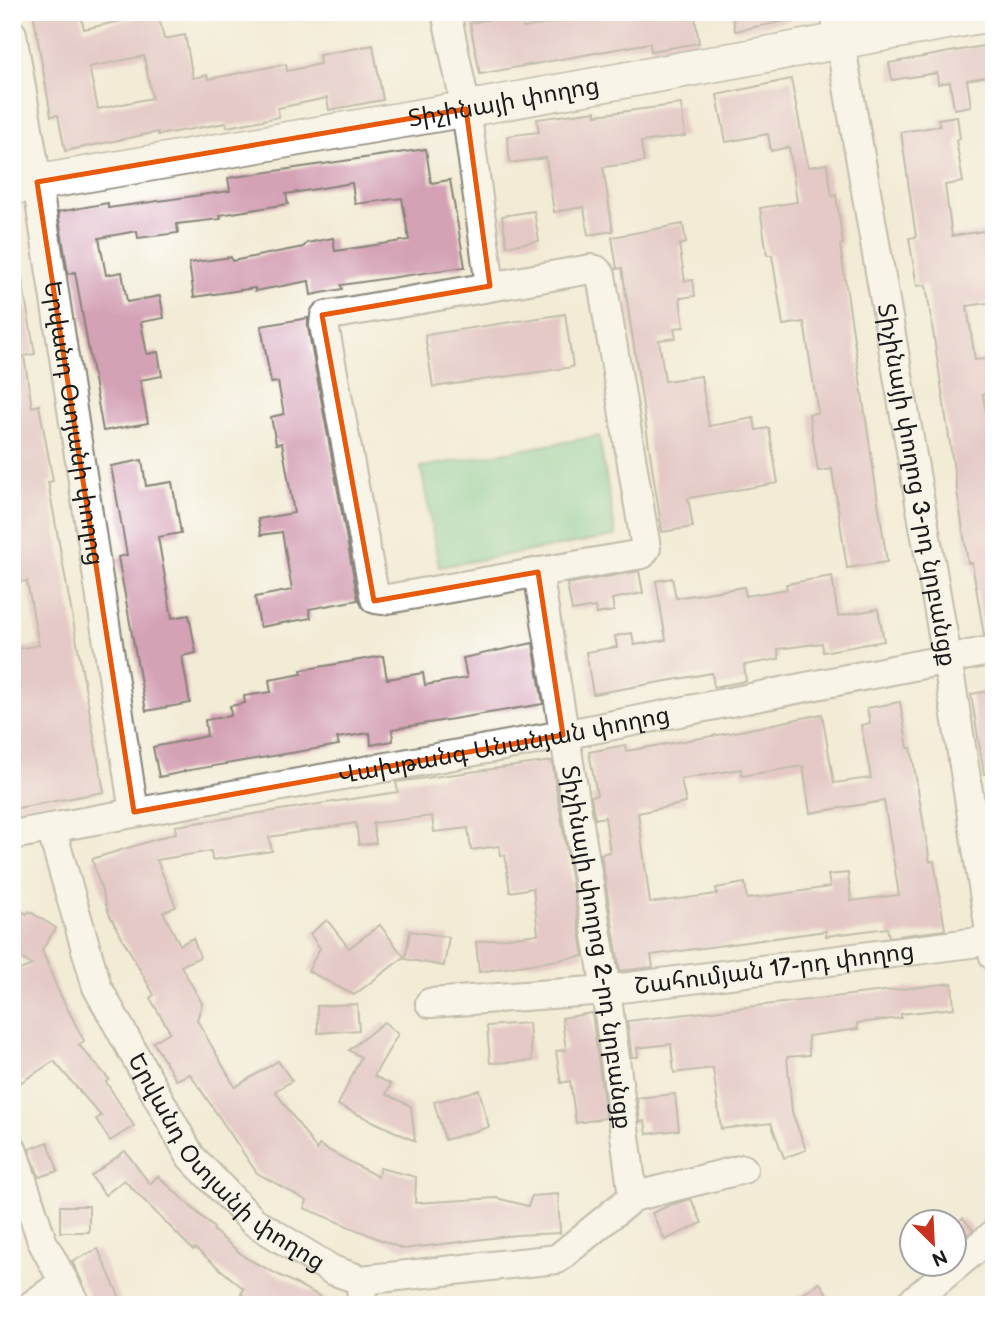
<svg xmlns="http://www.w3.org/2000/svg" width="1006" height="1317" viewBox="0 0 1006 1317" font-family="'Balsamiq Sans','Noto Sans Armenian',sans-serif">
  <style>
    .green { fill: #6fc88f; stroke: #467256; stroke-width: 2 }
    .building { fill: #d4a1b5; fill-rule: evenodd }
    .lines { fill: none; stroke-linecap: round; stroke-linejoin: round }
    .minor-casing { stroke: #878478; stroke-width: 32 }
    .major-casing { stroke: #878478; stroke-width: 38 }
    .minor { stroke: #fff; stroke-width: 28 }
    .major { stroke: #fff; stroke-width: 35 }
    .marked { fill: none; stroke: #e8590c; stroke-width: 5; stroke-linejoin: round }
    .labels { text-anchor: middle; stroke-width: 7; stroke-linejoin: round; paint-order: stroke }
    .street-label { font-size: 24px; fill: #1c1c1c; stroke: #fff }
  </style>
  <rect width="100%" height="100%" fill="#fff"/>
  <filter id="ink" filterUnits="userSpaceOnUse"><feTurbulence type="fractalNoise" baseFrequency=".0143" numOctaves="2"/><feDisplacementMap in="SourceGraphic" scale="14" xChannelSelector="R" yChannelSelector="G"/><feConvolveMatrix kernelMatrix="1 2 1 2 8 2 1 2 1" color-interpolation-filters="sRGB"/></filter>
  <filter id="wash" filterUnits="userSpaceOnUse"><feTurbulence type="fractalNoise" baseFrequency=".00686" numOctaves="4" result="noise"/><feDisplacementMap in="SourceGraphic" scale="28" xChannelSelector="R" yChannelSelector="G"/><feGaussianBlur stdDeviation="1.57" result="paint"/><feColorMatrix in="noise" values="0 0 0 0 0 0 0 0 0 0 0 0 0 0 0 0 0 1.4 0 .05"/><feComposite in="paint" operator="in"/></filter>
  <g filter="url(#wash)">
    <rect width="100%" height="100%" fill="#f2ebd5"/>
    <!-- green -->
    <polygon class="green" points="599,436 616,536 439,567 421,467"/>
    <g id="blocks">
      <!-- building -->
      <g class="building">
        <path d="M33 12H80L84 29 158 13 164 39 185 35 193 78 207 75 208 79 286 64 287 71 320 64 319 55 373 45 383 100 329 110 327 98 278 108 279 117 227 127 226 123 158 135V132L65 151 58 115 51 116ZM144 56 152 98 98 109 89 67Z"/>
        <polygon points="595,12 694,12 699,43 651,51 650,43 480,74 470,23 520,13 523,28 596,14"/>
        <polygon points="732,12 789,12 790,20 735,31"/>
        <polygon points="994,44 994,75 967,80 971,106 954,109 950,82 938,84 937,73 892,80 889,63"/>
        <polygon points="791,79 808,167 827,164 832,196 836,195 843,244 840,245 887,562 847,568 832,469 818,471 809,414 818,413 804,322 783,325 772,255 767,255 760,208 797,202 789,147 771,151 768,134 726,142 717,95"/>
        <polygon points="681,104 685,136 641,142 644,162 603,167 613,231 588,235 584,207 554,212 546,158 510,163 507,136 539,132 537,119 596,111 596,115"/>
        <polygon points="957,116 960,139 956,140 963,182 945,185 952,236 984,231 994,300 994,302 967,306 975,360 994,358 994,392 983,394 988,428 994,427 994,634 984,635 972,563 968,563 926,285 917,286 909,238 916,237 901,132 940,126 938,119"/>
        <polygon points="426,149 431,183 450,180 465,267 341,285 342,289 311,295 309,281 255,291 255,288 194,297 189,263 231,257 232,261 303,247 307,243 333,238 335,251 409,240 402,198 355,204 352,183 286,194 288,204 220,215 221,219 177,224 178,233 138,238 137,231 99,238 106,275 122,272 127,302 160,296 164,318 141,322 147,354 158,352 162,376 140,380 148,423 103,431 75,272 68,274 58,212 108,203 108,208 230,191 228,178"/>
        <polygon points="534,211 539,241 507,246 502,216"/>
        <polygon points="683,224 686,243 679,245 685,281 693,280 695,296 680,298 684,327 674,328 676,338 659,340 665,381 701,376 709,426 754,418 756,430 769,428 778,483 688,498 693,527 662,532 622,268 617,269 612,237"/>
        <polygon points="21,274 35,354 24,356 32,407 39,405 53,481 48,482 104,792 12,809 12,650 39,645 27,581 12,583 12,275"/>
        <polygon points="565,314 573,367 433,387 425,335"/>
        <polygon points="308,318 308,328 358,600 309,609 311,618 260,627 255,597 292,590 282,532 261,535 258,519 294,513 282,443 276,444 271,417 284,414 278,382 271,383 261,326"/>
        <polygon points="142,460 146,486 172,482 181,533 158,537 172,618 189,615 196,653 182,656 190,703 146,711 118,557 127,555 111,466"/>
        <polygon points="639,571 643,593 612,599 614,611 596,614 595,607 572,611 567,584"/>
        <polygon points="832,576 838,616 878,609 884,641 823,652 822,643 778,649 779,659 744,665 746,681 714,687 712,673 593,694 586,652 617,647 615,636 632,633 634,645 666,640 656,581 672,578 676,598 744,587 746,596 787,589 786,584"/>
        <polygon points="533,643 543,704 392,729 393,741 371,745 370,733 337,738 339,745 184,771 184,772 159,777 153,747 207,736 205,720 231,716 230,706 245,703 244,696 271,692 269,680 302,674 301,670 383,656 387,679 423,673 425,685 467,678 463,658"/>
        <polygon points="994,690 994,773 984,774 971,694"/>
        <path d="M900 702 908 748H911L930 862 934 861 945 930 889 937 887 928 826 936V931L651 955 653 967 620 971 601 854 610 852 605 817 595 819 591 796 597 795 589 752 625 745 626 751 735 732 822 714 834 783 871 778 861 725 870 723 867 708ZM803 766 810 813 884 801 899 895 851 901 848 873 828 875 830 887 747 899 745 883 716 888 717 894 650 903 638 813 686 803 681 779 741 769 742 776Z"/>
        <polygon points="552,761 584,956 479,972 476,942 538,934 533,888 510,892 505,855 500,855 499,846 471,850 468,828 434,832 432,816 373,823 376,843 359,845 356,823 269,837 272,851 212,860 211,851 157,860 176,907 163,912 180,945 193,938 200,957 181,966 202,1003 197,1020 235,1087 278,1061 292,1081 275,1091 317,1150 319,1145 378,1177 380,1168 416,1177 415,1203 497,1198 528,1206 532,1196 558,1194 560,1233 516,1235 403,1249 304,1208 307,1201 257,1173 190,1074 176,1080 153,1042 170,1032 150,998 154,995 109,914 92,859 176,833 175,826 398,792 396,782"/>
        <polygon points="12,905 27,914 29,911 56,928 42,950 57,988 84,1041 79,1045 109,1079 106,1082 134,1126 110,1141 96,1119 101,1116 54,1061 15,1086 12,1068 12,973 32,965 12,953"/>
        <polygon points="327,920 349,948 380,925 404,957 354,995 308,971 320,948 310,934"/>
        <polygon points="410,931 449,937 444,966 405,959"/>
        <polygon points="952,983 954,1008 901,1014 901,1018 857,1023 858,1029 808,1036 809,1055 787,1057 792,1112 806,1150 784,1158 771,1123 721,1129 713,1068 674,1073 671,1044 637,1048 638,1057 632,1057 627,1021"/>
        <polygon points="357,1004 359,1030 318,1033 317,1006"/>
        <polygon points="592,1013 606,1118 576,1123 570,1081 561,1083 556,1051 566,1050 562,1018"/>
        <polygon points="384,1022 398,1034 374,1076 391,1084 386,1094 411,1106 415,1141 338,1105 361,1057 349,1050"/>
        <polygon points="529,1023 532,1061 490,1063 487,1026"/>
        <polygon points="479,1090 489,1127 445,1140 434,1102"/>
        <polygon points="675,1094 679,1130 647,1134 645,1121 640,1122 637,1098"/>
        <polygon points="48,1142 58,1171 39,1177 29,1149"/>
        <polygon points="125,1151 150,1184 158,1176 214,1228 213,1230 246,1258 337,1305 259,1305 241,1294 244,1289 195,1248 193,1250 124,1180 105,1195 91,1176"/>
        <polygon points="691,1199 702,1223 665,1240 652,1213 670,1205"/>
        <rect x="60" y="1206" width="29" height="26"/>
        <polygon points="963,1218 973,1230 954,1246 954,1225"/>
        <polygon points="98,1249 123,1305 93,1305 72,1261"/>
        <polygon points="820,1283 834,1305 785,1305"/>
      </g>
    </g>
  </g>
  <g filter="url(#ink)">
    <use href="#blocks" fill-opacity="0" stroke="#878478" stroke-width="2"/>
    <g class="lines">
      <!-- minor casing -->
      <g class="minor-casing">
        <g id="minor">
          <polyline points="446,12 466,109 490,286"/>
          <path id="s1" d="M835 12 947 658 994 956"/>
          <path id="s2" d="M12 34 37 182 134 812"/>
          <polygon points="591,269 596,270 601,275 646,548 642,554 382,600 375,599 324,325 325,316"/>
          <path id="s3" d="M538 572 606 990 633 1197"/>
          <path id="s4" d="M51 828 97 987 191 1157 253 1221 332 1270 361 1280 557 1259 633 1197 743 1169"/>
          <path id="s5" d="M12 835 563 735 994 650"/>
          <path id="s6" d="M430 1003 606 990 994 940"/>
          <polyline points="12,1149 42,1241 76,1305"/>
          <polyline points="361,1280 362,1305"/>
          <polyline points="32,1305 64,1282"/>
          <polyline points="908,1305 994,1234"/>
        </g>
      </g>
      <!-- major casing -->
      <g class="major-casing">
        <g id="major">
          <path id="s7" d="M12 187 466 109 994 13"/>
        </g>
      </g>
      <!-- minor -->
      <use href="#minor" class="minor"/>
      <!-- major -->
      <use href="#major" class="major"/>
    </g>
  </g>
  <!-- marked area -->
  <path d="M0 0H1006V1317H0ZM466 109 490 286 322 315 374 601 538 572 563 735 134 812 37 182Z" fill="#f2ebd5" fill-opacity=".55" fill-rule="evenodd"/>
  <path class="marked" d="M466 109 490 286 322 315 374 601 538 572 563 735 134 812 37 182Z"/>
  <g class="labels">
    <!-- street labels -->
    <g class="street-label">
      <text dy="8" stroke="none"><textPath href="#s7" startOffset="499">Տիչինայի փողոց</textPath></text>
      <text dy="8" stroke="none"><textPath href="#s2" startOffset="394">Երվանդ Օտյանի փողոց</textPath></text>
      <text dy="8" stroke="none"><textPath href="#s1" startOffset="480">Տիչինայի փողոց 3-րդ նրբանցք</textPath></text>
      <text dy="8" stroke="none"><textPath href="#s5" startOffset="500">Վախթանգ Անանյան փողոց</textPath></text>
      <text dy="8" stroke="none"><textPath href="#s3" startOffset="380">Տիչինայի փողոց 2-րդ նրբանցք</textPath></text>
      <text dy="8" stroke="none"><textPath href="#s6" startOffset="346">Շահումյան 17-րդ փողոց</textPath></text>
      <text dy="8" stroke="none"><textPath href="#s4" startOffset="387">Երվանդ Օտյանի փողոց</textPath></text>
    </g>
  </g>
  <!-- margin -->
  <rect width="1006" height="1317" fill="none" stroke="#fff" stroke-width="42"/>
  <!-- north arrow -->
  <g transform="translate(933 1243) rotate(156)"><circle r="33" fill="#ffffff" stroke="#a4a4a4" stroke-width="2"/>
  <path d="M0-5L12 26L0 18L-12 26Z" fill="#c8321e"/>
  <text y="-10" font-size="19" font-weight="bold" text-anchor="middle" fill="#1c1c1c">N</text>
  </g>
</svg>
